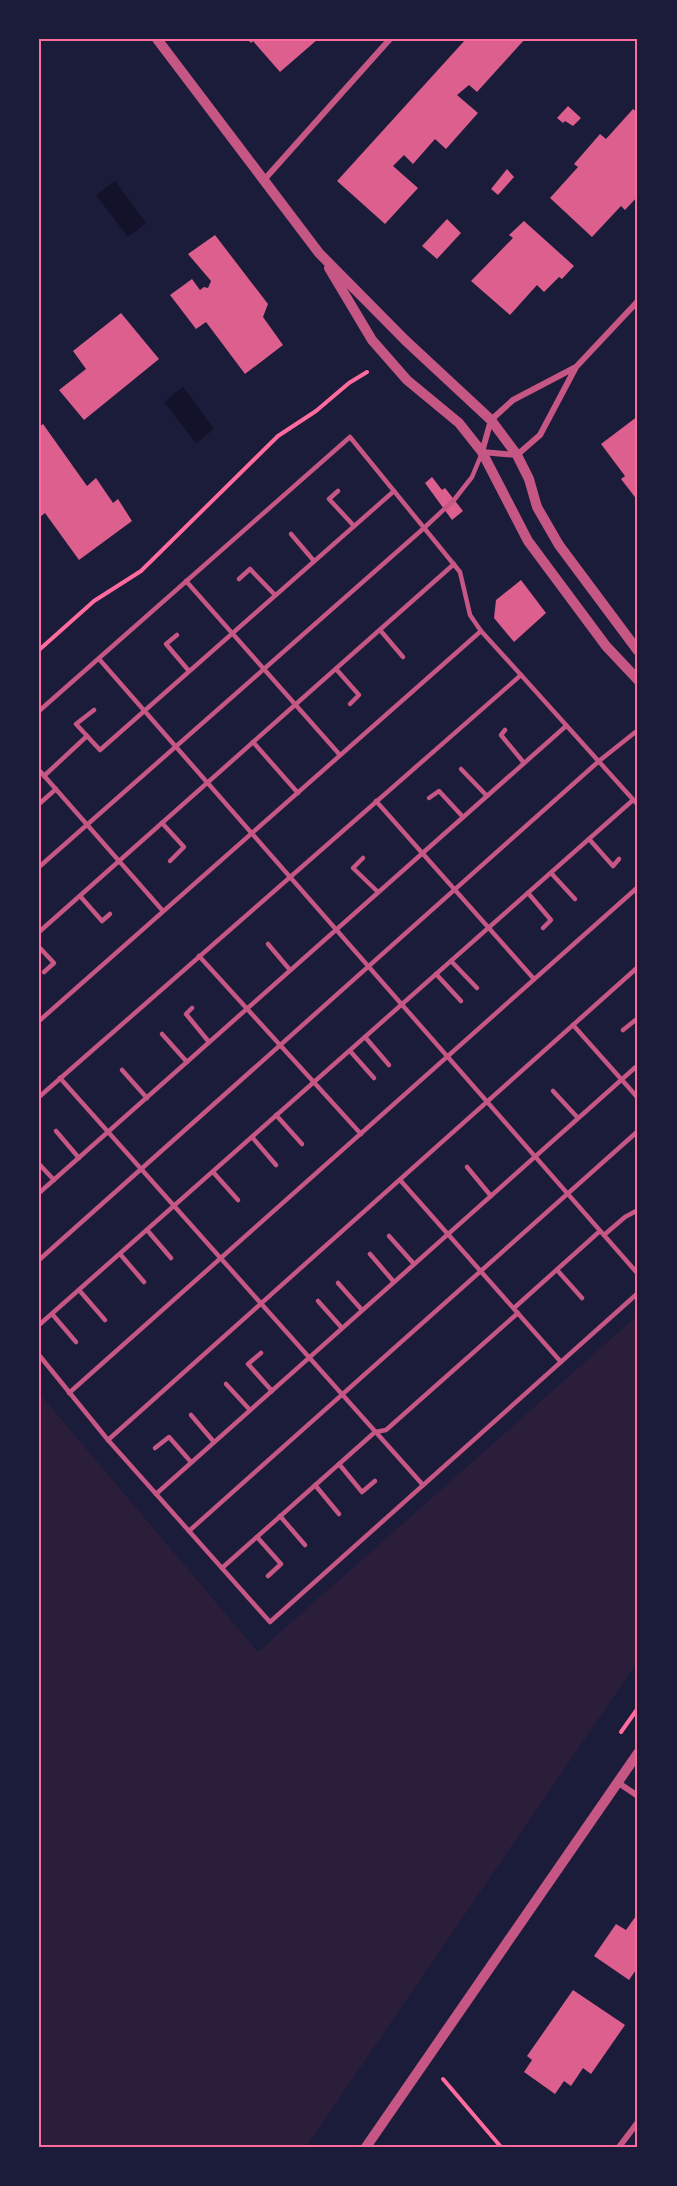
<svg xmlns="http://www.w3.org/2000/svg" width="677" height="2186" viewBox="0 0 677 2186" font-family="'Open Sans',sans-serif">
  <style>
    .green { fill: #2a1e3b }
    .water { fill: #12122b }
    .building { fill: #dd5f8e }
    .lines { fill: none; stroke-linecap: round; stroke-linejoin: round }
    .path { stroke: #ff6b9d; stroke-width: 4 }
    .service { stroke: #c65784; stroke-width: 4.5 }
    .minor { stroke: #c65784; stroke-width: 6 }
    .tertiary { stroke: #c65784; stroke-width: 10 }
    .neatline { fill: none; stroke: #ff6b9d; stroke-width: 2 }
  </style>
  <rect width="100%" height="100%" fill="#1b1b3a"/>
  <!-- green -->
  <polygon class="green" points="638,1315 638,1661 306,2147 39,2147 39,1393 258,1652"/>
  <!-- water -->
  <g class="water">
    <polygon points="115,181 146,223 128,237 96,195"/>
    <polygon points="183,387 214,429 196,443 164,402"/>
  </g>
  <!-- building -->
  <g class="building">
    <polygon points="247,39 318,39 280,72 253,41 251,43"/>
    <polygon points="466,39 525,39 477,92 469,85 457,95 478,113 446,149 435,139 413,164 404,155 393,166 418,188 385,224 337,181"/>
    <polygon points="568,106 581,118 573,126 565,121 563,123 557,118"/>
    <polygon points="633,109 638,113 638,196 625,210 621,206 592,237 550,198 578,167 574,164 600,134 606,139"/>
    <polygon points="507,169 514,177 498,195 491,189"/>
    <polygon points="447,219 461,233 437,259 422,246"/>
    <polygon points="524,221 574,266 562,279 559,277 544,292 537,285 510,315 471,281 513,238 509,235"/>
    <polygon points="215,235 268,304 263,317 283,345 245,374 206,322 196,329 170,295 192,279 200,290 204,287 208,288 211,281 188,254"/>
    <polygon points="121,313 159,359 84,420 59,390 86,369 73,351"/>
    <polygon points="638,416 638,501 621,479 625,476 601,444"/>
    <polygon points="43,424 87,486 96,478 113,503 118,499 132,521 79,560 45,513 39,518 39,427"/>
    <polygon points="432,477 442,490 445,488 463,511 452,520 425,483"/>
    <polygon points="521,580 546,613 514,642 494,618 496,600"/>
    <polygon points="638,1913 638,1967 629,1980 594,1956 616,1924 626,1930"/>
    <polygon points="573,1990 625,2025 591,2074 583,2068 571,2086 564,2081 555,2094 524,2072 532,2060 527,2056"/>
  </g>
  <g class="lines">
    <!-- path -->
    <g class="path">
      <polyline points="39,650 94,601 141,571 278,436 316,411 349,383 367,372"/>
      <polyline points="621,1732 638,1708"/>
      <polyline points="443,2079 501,2147"/>
    </g>
    <!-- service -->
    <g class="service">
      <polyline points="338,491 329,499 354,526"/>
      <polyline points="291,534 314,561"/>
      <polyline points="239,579 250,569 275,595"/>
      <polyline points="186,581 340,755"/>
      <polyline points="380,630 403,657"/>
      <polyline points="481,631 521,675"/>
      <polyline points="177,635 166,644 189,671"/>
      <polyline points="99,659 638,1274"/>
      <polyline points="336,669 359,695 350,704"/>
      <polyline points="94,710 76,724 100,750 394,491"/>
      <polyline points="39,711 350,437 460,572 470,615 481,631 39,1021"/>
      <polyline points="505,730 501,735 524,763"/>
      <polyline points="253,742 298,793"/>
      <polyline points="461,769 487,796"/>
      <polyline points="39,770 163,911"/>
      <polyline points="44,776 87,736"/>
      <polyline points="429,798 439,791 463,817"/>
      <polyline points="376,801 534,979"/>
      <polyline points="39,804 56,789"/>
      <polyline points="162,823 184,847 170,861"/>
      <polyline points="589,839 613,866 619,859"/>
      <polyline points="363,858 353,868 378,892"/>
      <polyline points="39,867 424,528 454,500 472,477 482,453"/>
      <polyline points="551,873 575,899"/>
      <polyline points="528,893 551,920 543,928"/>
      <polyline points="80,896 102,921 110,914"/>
      <polyline points="39,932 454,564"/>
      <polyline points="268,944 290,970"/>
      <polyline points="39,947 54,963 44,972"/>
      <polyline points="199,956 361,1134"/>
      <polyline points="451,961 477,988"/>
      <polyline points="436,974 461,1001"/>
      <polyline points="192,1008 186,1014 209,1042"/>
      <polyline points="573,1025 638,1098"/>
      <polyline points="623,1030 638,1018"/>
      <polyline points="162,1034 187,1062"/>
      <polyline points="365,1037 389,1065"/>
      <polyline points="350,1051 374,1078"/>
      <polyline points="122,1070 147,1098"/>
      <polyline points="60,1078 423,1485"/>
      <polyline points="553,1091 578,1118"/>
      <polyline points="39,1097 521,675 638,805"/>
      <polyline points="276,1115 302,1144"/>
      <polyline points="56,1131 79,1158"/>
      <polyline points="252,1137 276,1165"/>
      <polyline points="39,1164 54,1180"/>
      <polyline points="467,1167 491,1196"/>
      <polyline points="213,1172 238,1200"/>
      <polyline points="400,1180 561,1362"/>
      <polyline points="39,1193 566,726"/>
      <polyline points="147,1230 171,1258"/>
      <polyline points="604,1235 625,1217 638,1210"/>
      <polyline points="389,1236 414,1264"/>
      <polyline points="120,1254 144,1282"/>
      <polyline points="370,1254 394,1282"/>
      <polyline points="39,1260 599,761 638,730"/>
      <polyline points="557,1270 582,1298"/>
      <polyline points="338,1283 362,1310"/>
      <polyline points="79,1290 105,1320"/>
      <polyline points="318,1301 342,1328"/>
      <polyline points="514,1308 600,1231"/>
      <polyline points="52,1314 76,1342"/>
      <polyline points="39,1325 633,800"/>
      <polyline points="261,1353 248,1364 272,1391"/>
      <polyline points="39,1355 108,1440 270,1622 638,1293"/>
      <polyline points="226,1384 250,1410"/>
      <polyline points="69,1393 638,887"/>
      <polyline points="191,1415 214,1442"/>
      <polyline points="108,1440 638,967"/>
      <polyline points="155,1448 169,1437 191,1462"/>
      <polyline points="339,1464 362,1492 375,1481"/>
      <polyline points="315,1485 339,1514"/>
      <polyline points="156,1494 638,1065"/>
      <polyline points="280,1516 305,1545"/>
      <polyline points="189,1531 638,1131"/>
      <polyline points="257,1537 281,1564 268,1576"/>
      <polyline points="222,1568 375,1432 386,1430 518,1313"/>
    </g>
    <!-- minor -->
    <g class="minor">
      <polyline points="263,181 390,39"/>
      <polyline points="576,367 513,400 491,420 482,452 517,455 540,435 576,367 638,301"/>
      <polyline points="617,1782 638,1796"/>
      <polyline points="619,2147 638,2122"/>
    </g>
    <!-- tertiary -->
    <g class="tertiary">
      <polyline points="157,39 319,253 405,340 491,420 517,455 529,479 537,507 559,545 638,651"/>
      <polyline points="329,268 372,340 407,380 459,423 482,452 528,541 606,646 638,680"/>
      <polyline points="366,2147 638,1753"/>
    </g>
  </g>
  <!-- border -->
  <rect width="677" height="2186" fill="none" stroke="#1b1b3a" stroke-width="81"/>
  <rect x="40" y="40" width="596" height="2106" class="neatline"/>
</svg>
